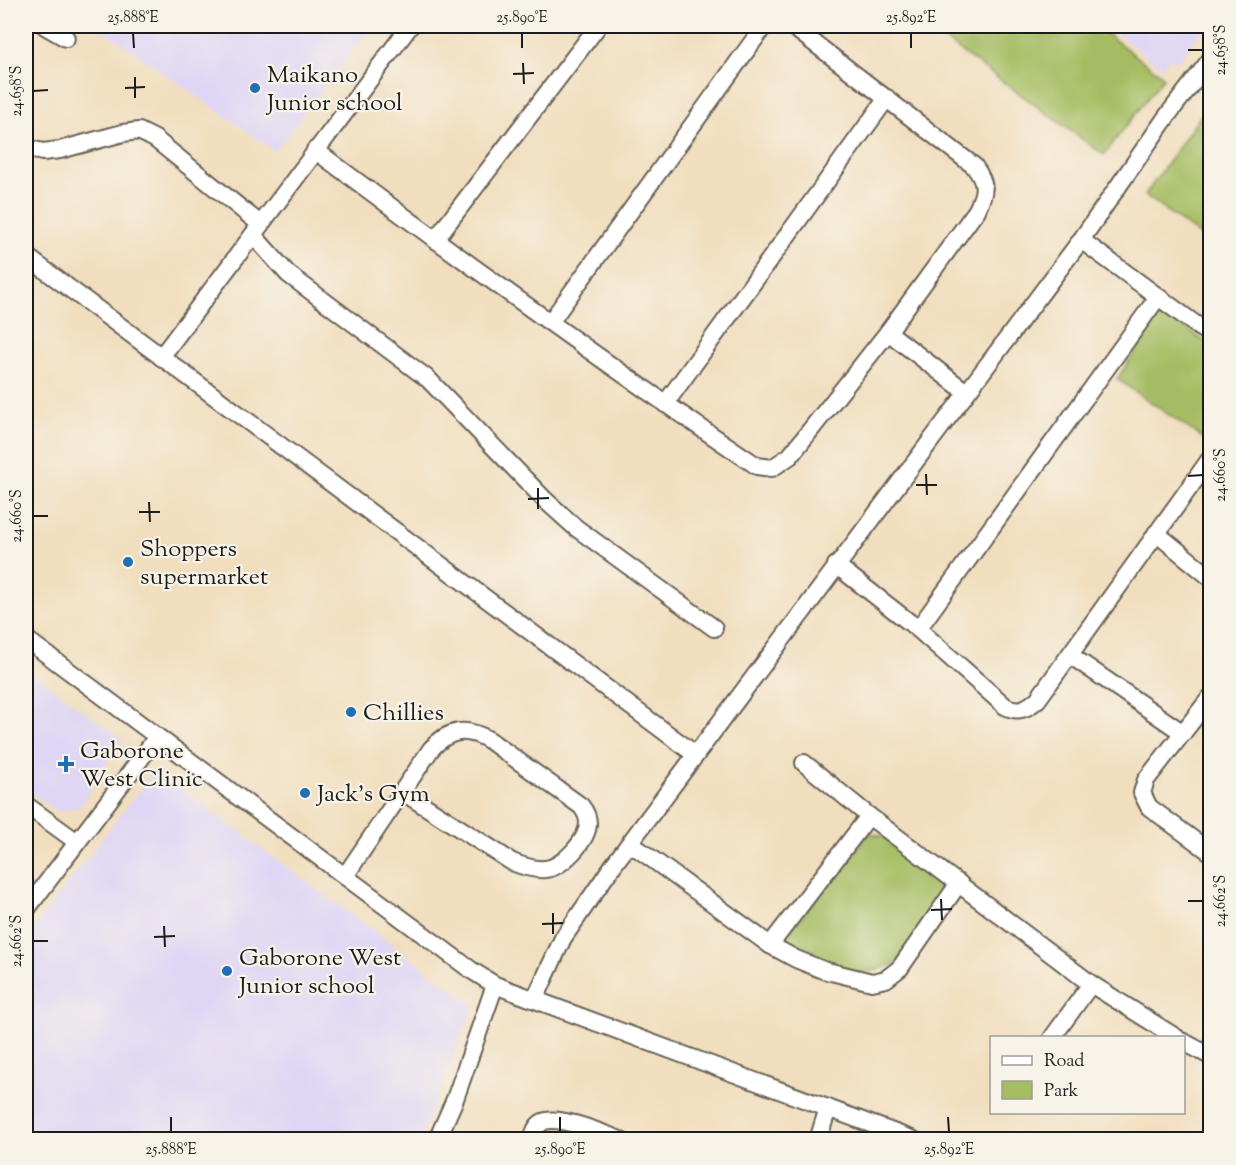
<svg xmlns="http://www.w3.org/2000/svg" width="1236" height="1165" viewBox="0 0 1236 1165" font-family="'Sorts Mill Goudy',serif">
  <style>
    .built { fill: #dfd5f5 }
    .green { fill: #a5bd62; stroke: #606c3f; stroke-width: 1.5 }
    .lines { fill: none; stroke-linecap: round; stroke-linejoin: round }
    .minor-casing { stroke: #676055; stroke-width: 20 }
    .minor { stroke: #fff; stroke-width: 16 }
    .ticks { fill: none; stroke: #1c1c1c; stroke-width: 2 }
    .poi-dot { fill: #1f6fb2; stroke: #f7f3e8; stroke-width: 2 }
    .labels { text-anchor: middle; stroke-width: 4.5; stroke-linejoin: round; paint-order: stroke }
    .poi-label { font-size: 24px; fill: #1c1c1c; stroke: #f7f3e8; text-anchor: start }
    .neatline { fill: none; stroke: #1c1c1c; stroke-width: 2 }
    .ticks-label { font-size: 15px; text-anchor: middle; fill: #1c1c1c }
  </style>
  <rect width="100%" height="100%" fill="#f7f3e8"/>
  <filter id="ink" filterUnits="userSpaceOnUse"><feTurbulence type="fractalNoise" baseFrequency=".0167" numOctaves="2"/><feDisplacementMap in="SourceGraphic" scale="12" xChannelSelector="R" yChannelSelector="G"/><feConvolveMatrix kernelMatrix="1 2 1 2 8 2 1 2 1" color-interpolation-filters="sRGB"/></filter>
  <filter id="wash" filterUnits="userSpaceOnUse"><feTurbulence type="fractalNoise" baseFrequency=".008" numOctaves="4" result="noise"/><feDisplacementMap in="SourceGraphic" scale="24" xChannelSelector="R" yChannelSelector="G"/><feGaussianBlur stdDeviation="1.35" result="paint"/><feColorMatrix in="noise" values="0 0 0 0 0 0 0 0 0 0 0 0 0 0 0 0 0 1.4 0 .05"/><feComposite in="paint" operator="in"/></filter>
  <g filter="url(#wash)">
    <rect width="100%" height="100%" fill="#f1debe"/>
    <!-- built -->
    <g class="built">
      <polygon points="97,26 372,26 275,151"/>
      <polygon points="1106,26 1205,26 1177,63 1169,58 1163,68"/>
      <polygon points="26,669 122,739 80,807 58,812 26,789"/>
      <polygon points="155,770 474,1005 420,1139 26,1139 26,938"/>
    </g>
    <!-- green -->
    <g class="green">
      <polygon points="926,26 1096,26 1164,77 1104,155"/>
      <polygon points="1206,108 1210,112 1210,243 1145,195"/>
      <polygon points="1162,312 1210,345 1210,443 1117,379"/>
      <polygon points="870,833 883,836 951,886 895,964 866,973 819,964 783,940"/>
    </g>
  </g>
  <g filter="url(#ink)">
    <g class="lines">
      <!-- minor casing -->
      <g class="minor-casing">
        <g id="minor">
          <polyline points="45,26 66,38"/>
          <polyline points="26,148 43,152 60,150 123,133 139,131 155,139 260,224"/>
          <path d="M315 150C460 259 607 365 757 466L772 468 790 456 888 332 977 210C986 190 987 184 974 166L792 26"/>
          <polyline points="253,235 288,274 428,379 545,500 575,527 714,628"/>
          <polyline points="435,240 598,26"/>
          <polyline points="1081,240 1210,335"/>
          <polyline points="26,256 696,755"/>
          <polyline points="551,321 764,26"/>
          <polyline points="888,332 966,392"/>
          <polyline points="161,357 410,26"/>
          <polyline points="665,404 887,98"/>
          <polyline points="1156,533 1210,577"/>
          <path d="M836 565 918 629 1005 706C1018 713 1027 709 1038 699L1210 459"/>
          <polyline points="918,629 1158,297"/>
          <polyline points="26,639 471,970 495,985 914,1140"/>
          <polyline points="1070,655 1183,733"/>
          <polyline points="1210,698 1146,780 1142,793 1149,807 1210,852"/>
          <polyline points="804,763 869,816 1091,984 1177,1038"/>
          <polyline points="26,805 77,842"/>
          <polyline points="630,843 770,945 796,959 823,970 872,982 886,979 900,968 959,883"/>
          <path d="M345 876 431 749C449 729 466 727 489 740L581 806C585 811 588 816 588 823 588 840 562 868 545 869 534 870 522 866 512 862L403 792"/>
          <polyline points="26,910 157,737"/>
          <polyline points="770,945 869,816"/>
          <polyline points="535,999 563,938 614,864 1081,240 1167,116 1210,60"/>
          <polyline points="1052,1038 1091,984"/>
          <polyline points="1184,1042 1210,1056"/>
          <polyline points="437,1140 455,1099 495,985"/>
          <path d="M532 1140C534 1134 536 1126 541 1123 555 1113 604 1134 620 1140"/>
          <polyline points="818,1140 828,1108"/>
        </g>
      </g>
      <!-- minor -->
      <use href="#minor" class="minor"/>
    </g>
  </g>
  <!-- ticks -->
  <path class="ticks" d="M133 33 134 48M522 33V48M911 33V48M1188 50H1203M523 63 524 84M513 74 534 73M135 77V98M125 88 145 87M33 91 48 90M926 474 927 495M1188 476 1203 475M916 485H937M538 488V509M528 499 549 498M149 502 150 522M139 512H160M33 516H48M941 899 942 920M1188 901H1203M931 910 952 909M553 913V934M542 924 563 923M164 926 165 947M154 937 175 936M33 941H48M171 1117V1132M560 1117V1132M948 1117 949 1132"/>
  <!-- markers -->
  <g class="poi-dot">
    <circle cx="255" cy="88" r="6"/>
    <circle cx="128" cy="562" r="6"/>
    <circle cx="351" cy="712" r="6"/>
    <path d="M63 755h6v6h6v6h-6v6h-6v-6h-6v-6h6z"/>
    <circle cx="305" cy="793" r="6"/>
    <circle cx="227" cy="971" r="6"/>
  </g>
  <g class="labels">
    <!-- poi labels -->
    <g class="poi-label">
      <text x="267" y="82">Maikano<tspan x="267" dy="28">Junior school</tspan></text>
      <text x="140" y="556">Shoppers<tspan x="140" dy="28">supermarket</tspan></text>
      <text x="363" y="720">Chillies</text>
      <text x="80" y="758">Gaborone<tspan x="80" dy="28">West Clinic</tspan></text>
      <text x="317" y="801">Jack's Gym</text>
      <text x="239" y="965">Gaborone West<tspan x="239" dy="28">Junior school</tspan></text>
    </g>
  </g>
  <!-- margin -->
  <rect width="1236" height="1165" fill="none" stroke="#f7f3e8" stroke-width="66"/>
  <!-- legend -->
  <rect x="990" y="1036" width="195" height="78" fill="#f7f3e8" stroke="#9f9d96" stroke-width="1.5"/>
  <rect x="1002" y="1056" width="30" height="9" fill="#ffffff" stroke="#9f9d96" stroke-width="1.5"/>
  <text x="1044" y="1066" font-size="18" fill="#1c1c1c">Road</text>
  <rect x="1002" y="1081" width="30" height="18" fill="#a5bd62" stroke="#9f9d96" stroke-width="1.5"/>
  <text x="1044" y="1096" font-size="18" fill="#1c1c1c">Park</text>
  <rect x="33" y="33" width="1170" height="1099" class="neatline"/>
  <g class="ticks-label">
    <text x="133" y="22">25.888°E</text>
    <text x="522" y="22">25.890°E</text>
    <text x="911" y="22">25.892°E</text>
    <text transform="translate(1220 50) rotate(-90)" y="5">24.658°S</text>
    <text transform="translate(16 91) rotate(-90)" y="5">24.658°S</text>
    <text transform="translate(1220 475) rotate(-90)" y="5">24.660°S</text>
    <text transform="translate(16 516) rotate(-90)" y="5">24.660°S</text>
    <text transform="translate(1220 901) rotate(-90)" y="5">24.662°S</text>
    <text transform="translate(16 941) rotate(-90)" y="5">24.662°S</text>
    <text x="171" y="1154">25.888°E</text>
    <text x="560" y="1154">25.890°E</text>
    <text x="949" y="1154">25.892°E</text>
  </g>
</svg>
